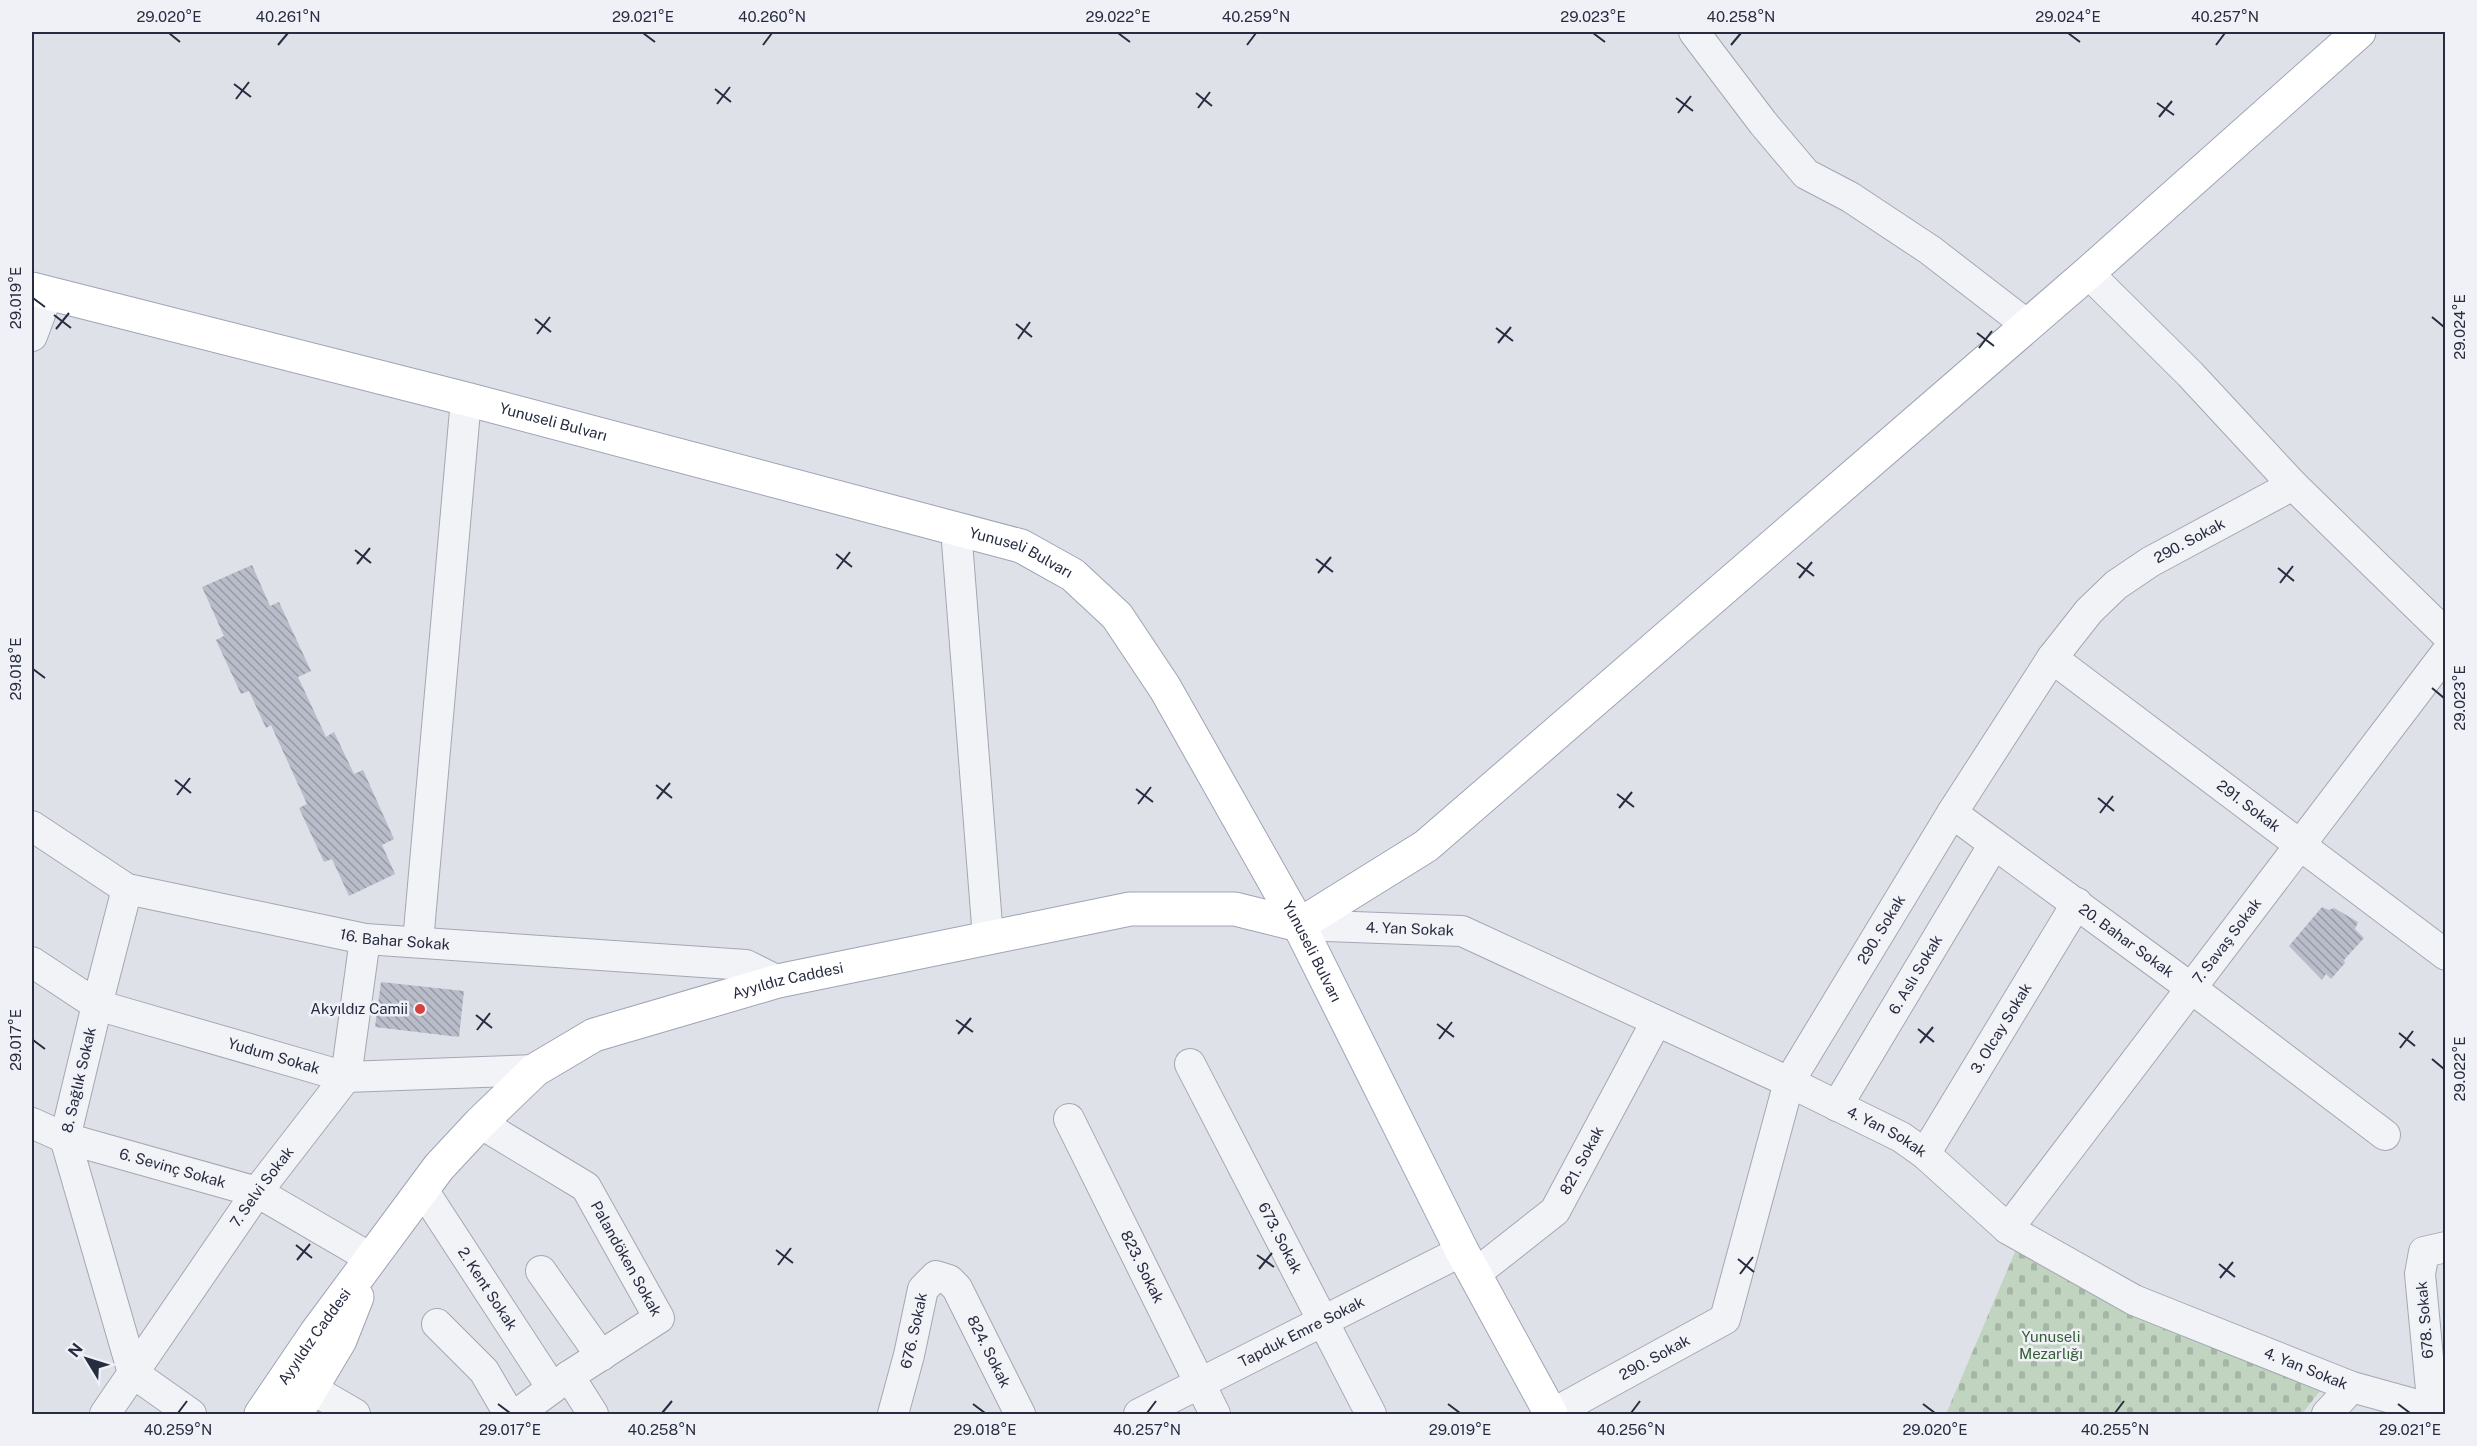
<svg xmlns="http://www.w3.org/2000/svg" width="2477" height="1446" viewBox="0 0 2477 1446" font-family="'Public Sans',sans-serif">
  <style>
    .cemetery { fill: url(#cemetery-stones) }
    .building { fill: url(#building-back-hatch) }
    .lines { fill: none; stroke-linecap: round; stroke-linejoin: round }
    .minor-casing { stroke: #a4a7b3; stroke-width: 32 }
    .major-casing { stroke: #9ea3b6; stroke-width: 35 }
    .minor { stroke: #f2f3f7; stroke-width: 30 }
    .major { stroke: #fff; stroke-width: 33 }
    .ticks { fill: none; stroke: #272c41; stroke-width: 2 }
    .poi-dot { fill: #d4443f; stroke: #eff1f7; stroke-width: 2 }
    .labels { text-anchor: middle; stroke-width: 5; stroke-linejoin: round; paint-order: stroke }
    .street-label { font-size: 15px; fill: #272c41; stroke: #eff1f7 }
    .poi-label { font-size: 15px; fill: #272c41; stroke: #eff1f7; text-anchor: end }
    .park-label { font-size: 15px; fill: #345e34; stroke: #eff1f7 }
    .neatline { fill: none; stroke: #272c41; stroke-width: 2 }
    .ticks-label { font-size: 15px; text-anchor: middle; fill: #272c41 }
  </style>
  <defs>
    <pattern id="cemetery-stones" width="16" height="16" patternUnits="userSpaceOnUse" patternTransform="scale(1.5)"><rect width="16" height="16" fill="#c1d4c0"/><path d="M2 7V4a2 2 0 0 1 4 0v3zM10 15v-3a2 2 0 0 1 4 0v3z" fill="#a6b6a6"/></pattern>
    <pattern id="building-back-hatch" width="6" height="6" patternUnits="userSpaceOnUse" patternTransform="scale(1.5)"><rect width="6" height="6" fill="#b9bcc9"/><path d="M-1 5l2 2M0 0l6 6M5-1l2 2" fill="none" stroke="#9699a5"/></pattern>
  </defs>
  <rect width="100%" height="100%" fill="#dfe1e9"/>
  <!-- cemetery -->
  <polygon class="cemetery" points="2018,1245 2324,1386 2302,1414 1946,1414"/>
  <!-- building -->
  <g class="building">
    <polygon points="252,565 270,606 279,602 311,671 298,677 326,737 334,732 354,774 363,770 394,839 382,845 395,874 349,896 332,859 324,862 299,808 307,804 271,725 266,728 249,691 241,694 216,640 224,636 202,587"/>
    <polygon points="2322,907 2329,910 2334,908 2358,922 2355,929 2364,938 2344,960 2345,963 2331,979 2326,974 2322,980 2289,946"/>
    <polygon points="381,982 464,991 459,1037 375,1027"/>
  </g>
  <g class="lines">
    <!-- minor casing -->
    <g class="minor-casing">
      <g id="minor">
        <polyline points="1694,32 1763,123 1806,174 1850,197 1930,250 2026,324"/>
        <polyline points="2088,273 2190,374 2293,485 2446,634"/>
        <polyline points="32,336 48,293"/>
        <polyline points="956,529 988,938"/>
        <path id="s1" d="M2052 658 2446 955"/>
        <path id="s2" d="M1952 813 2191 988 2385 1135"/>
        <path id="s3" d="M32 826 127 889 365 939 746 965 778 981"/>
        <polyline points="127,889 97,1005 65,1138 133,1373 191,1414"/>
        <path id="s4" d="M1299 925 1462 931 1789 1082 1901 1137 1925 1154 2008 1229 2134 1300 2352 1387 2446 1413"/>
        <polyline points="418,942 466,399"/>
        <path id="s5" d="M32 962 97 1005 346 1077 535 1070"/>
        <path id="s6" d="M1190 1064 1371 1414"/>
        <path id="s7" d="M1837 1106 1994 844"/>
        <path id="s8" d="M1069 1119 1215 1414"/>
        <path id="s9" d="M32 1123 65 1138 257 1192 372 1259"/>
        <path id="s10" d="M480 1123 586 1187 659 1318 569 1376 517 1414"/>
        <path id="s11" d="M1925 1154 2077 903"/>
        <path id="s12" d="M423 1190 552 1388"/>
        <path id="s13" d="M2008 1229 2446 653"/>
        <polyline points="541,1271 601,1356"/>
        <path id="s14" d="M1475 1274 1555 1211 1656 1022"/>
        <polyline points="437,1324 484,1371 509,1414"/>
        <polyline points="569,1376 593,1414"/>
        <polyline points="312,1389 355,1414"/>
        <polyline points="2433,1410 2420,1274 2424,1252 2446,1247"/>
        <path id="s15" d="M105 1414 257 1192 346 1077 365 939"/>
        <path id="s16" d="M893 1414 909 1355 923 1289 936 1276 949 1280 957 1288 1020 1414"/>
        <path id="s17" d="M1139 1414 1462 1251"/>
        <path id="s18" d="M1552 1414 1725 1319 1789 1082 1952 813 2052 658 2089 611 2116 585 2150 562 2293 485"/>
        <polyline points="2327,1414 2352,1387"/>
      </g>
    </g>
    <!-- major casing -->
    <g class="major-casing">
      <g id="major">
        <path id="s19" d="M32 289 466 399 1021 546 1073 575 1117 616 1165 688 1299 925 1462 1251 1551 1414"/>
        <path id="s20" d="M261 1414 316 1333 439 1167 480 1123 535 1070 594 1035 778 981 1130 909H1235L1299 925 1426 846 2088 273 2359 32"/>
        <polyline points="296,1414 340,1340 357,1297"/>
      </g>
    </g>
    <!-- minor -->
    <use href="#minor" class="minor"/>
    <!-- major -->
    <use href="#major" class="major"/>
  </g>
  <!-- ticks -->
  <path class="ticks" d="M169 33 180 42M643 33 655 42M1118 33 1130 42M1593 33 1605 42M2068 33 2080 42M278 45 288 33M763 45 772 33M1247 45 1256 33M1731 45 1741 33M2216 45 2225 33M234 84 251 97M715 89 731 102M1196 93 1212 106M1676 98 1693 111M236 99 249 82M2157 103 2174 115M717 104 730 87M1198 108 1210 92M1678 113 1691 96M2159 117 2172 101M33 298 45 307M54 315 71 328M2432 317 2444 327M535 319 551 332M1016 324 1032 337M1496 328 1513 341M56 329 69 313M1977 333 1994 346M537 334 550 317M1018 339 1030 322M1498 343 1511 327M1979 348 1992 331M355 550 371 563M836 554 852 567M1316 559 1333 572M1797 563 1814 576M357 564 370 548M2278 568 2294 581M837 569 850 552M1318 573 1331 557M1799 578 1812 562M2280 583 2293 566M33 669 45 678M2432 688 2444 698M175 780 191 793M656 785 672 798M1136 789 1153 802M1617 794 1634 807M177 795 190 778M2098 798 2114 811M657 799 670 783M1138 804 1151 787M1619 808 1632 792M2100 813 2113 796M476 1015 492 1028M956 1020 973 1032M1437 1024 1454 1037M1918 1029 1934 1042M477 1030 490 1013M2399 1033 2415 1046M958 1034 971 1018M1439 1039 1452 1022M33 1040 45 1049M1920 1043 1933 1027M2400 1048 2413 1031M2432 1059 2444 1069M296 1245 312 1258M776 1250 793 1263M1257 1255 1274 1267M1738 1259 1754 1272M297 1260 310 1244M2219 1264 2235 1277M778 1265 791 1248M1259 1269 1272 1253M1740 1274 1753 1257M2220 1278 2233 1262M498 1404 510 1413M973 1404 985 1413M1448 1404 1460 1413M1923 1404 1935 1413M2398 1404 2410 1413M178 1413 187 1401M662 1413 672 1401M1147 1413 1156 1401M1631 1413 1640 1401M2115 1413 2124 1401"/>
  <!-- markers -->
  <circle class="poi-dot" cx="420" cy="1009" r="6"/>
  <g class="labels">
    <!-- street labels -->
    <g class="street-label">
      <text dy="5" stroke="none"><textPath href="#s19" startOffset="538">Yunuseli Bulvarı</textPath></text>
      <text dy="5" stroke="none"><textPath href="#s18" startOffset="1125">290. Sokak</textPath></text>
      <text dy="5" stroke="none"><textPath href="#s19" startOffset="1024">Yunuseli Bulvarı</textPath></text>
      <text dy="5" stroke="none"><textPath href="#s1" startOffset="246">291. Sokak</textPath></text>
      <text dy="5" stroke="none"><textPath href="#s4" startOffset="111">4. Yan Sokak</textPath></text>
      <text dy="5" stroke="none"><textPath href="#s18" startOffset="621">290. Sokak</textPath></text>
      <text dy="5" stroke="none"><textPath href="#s3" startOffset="387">16. Bahar Sokak</textPath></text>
      <text dy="5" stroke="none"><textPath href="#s2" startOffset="216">20. Bahar Sokak</textPath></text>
      <text dy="5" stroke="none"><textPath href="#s13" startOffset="362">7. Savaş Sokak</textPath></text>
      <text dy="5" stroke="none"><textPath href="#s19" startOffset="1530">Yunuseli Bulvarı</textPath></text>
      <text dy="5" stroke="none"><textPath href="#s7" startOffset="153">6. Aslı Sokak</textPath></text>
      <text dy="5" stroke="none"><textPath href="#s20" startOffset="711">Ayyıldız Caddesi</textPath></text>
      <text dy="5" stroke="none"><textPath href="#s11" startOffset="147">3. Olcay Sokak</textPath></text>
      <text dy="5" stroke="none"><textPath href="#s5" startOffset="262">Yudum Sokak</textPath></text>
      <text transform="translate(79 1080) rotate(-77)" y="5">8. Sağlık Sokak</text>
      <text dy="5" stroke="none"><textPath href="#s4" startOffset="633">4. Yan Sokak</textPath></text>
      <text dy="5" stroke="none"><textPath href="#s14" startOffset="159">821. Sokak</textPath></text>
      <text dy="5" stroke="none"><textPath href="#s9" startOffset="148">6. Sevinç Sokak</textPath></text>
      <text dy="5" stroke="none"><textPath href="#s15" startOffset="276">7. Selvi Sokak</textPath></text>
      <text dy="5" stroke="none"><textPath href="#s6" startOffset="196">673. Sokak</textPath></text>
      <text dy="5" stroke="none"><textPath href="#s10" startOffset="206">Palandöken Sokak</textPath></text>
      <text dy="5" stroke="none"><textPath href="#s8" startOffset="165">823. Sokak</textPath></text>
      <text dy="5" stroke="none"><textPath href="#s12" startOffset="118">2. Kent Sokak</textPath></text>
      <text transform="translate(2425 1320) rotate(-95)" y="5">678. Sokak</text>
      <text dy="5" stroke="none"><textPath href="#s16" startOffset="86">676. Sokak</textPath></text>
      <text dy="5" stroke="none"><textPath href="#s17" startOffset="182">Tapduk Emre Sokak</textPath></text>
      <text dy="5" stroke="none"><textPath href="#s20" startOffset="94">Ayyıldız Caddesi</textPath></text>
      <text dy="5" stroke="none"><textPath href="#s16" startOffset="243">824. Sokak</textPath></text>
      <text dy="5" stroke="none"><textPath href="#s18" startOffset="117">290. Sokak</textPath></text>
      <text dy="5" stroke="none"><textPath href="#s4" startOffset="1119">4. Yan Sokak</textPath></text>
    </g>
    <!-- poi labels -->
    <g class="poi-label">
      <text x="408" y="1014">Akyıldız Camii</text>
    </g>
    <!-- park labels -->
    <g class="park-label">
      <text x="2051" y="1342">Yunuseli<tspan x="2051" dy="17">Mezarlığı</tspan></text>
    </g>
  </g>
  <!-- border -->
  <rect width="2477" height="1446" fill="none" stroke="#eff1f7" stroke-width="66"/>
  <!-- north arrow -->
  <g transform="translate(87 1359) rotate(308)" stroke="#eff1f7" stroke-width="4.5" paint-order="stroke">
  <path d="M0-4.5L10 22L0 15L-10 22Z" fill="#272c41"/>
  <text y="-9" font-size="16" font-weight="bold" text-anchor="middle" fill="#272c41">N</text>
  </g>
  <rect x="33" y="33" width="2411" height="1380" class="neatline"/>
  <g class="ticks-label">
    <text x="169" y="22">29.020°E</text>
    <text x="288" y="22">40.261°N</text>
    <text x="643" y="22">29.021°E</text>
    <text x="772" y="22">40.260°N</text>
    <text x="1118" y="22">29.022°E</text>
    <text x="1256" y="22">40.259°N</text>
    <text x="1593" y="22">29.023°E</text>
    <text x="1741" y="22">40.258°N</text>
    <text x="2068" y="22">29.024°E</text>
    <text x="2225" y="22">40.257°N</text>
    <text transform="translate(16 298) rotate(-90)" y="5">29.019°E</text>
    <text transform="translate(2460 327) rotate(-90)" y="5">29.024°E</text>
    <text transform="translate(16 669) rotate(-90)" y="5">29.018°E</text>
    <text transform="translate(2460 698) rotate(-90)" y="5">29.023°E</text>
    <text transform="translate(16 1040) rotate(-90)" y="5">29.017°E</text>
    <text transform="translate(2460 1069) rotate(-90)" y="5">29.022°E</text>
    <text x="178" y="1435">40.259°N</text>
    <text x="510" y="1435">29.017°E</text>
    <text x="662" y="1435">40.258°N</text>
    <text x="985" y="1435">29.018°E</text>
    <text x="1147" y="1435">40.257°N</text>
    <text x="1460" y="1435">29.019°E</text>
    <text x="1631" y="1435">40.256°N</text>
    <text x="1935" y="1435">29.020°E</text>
    <text x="2115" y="1435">40.255°N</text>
    <text x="2410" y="1435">29.021°E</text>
  </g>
</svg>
